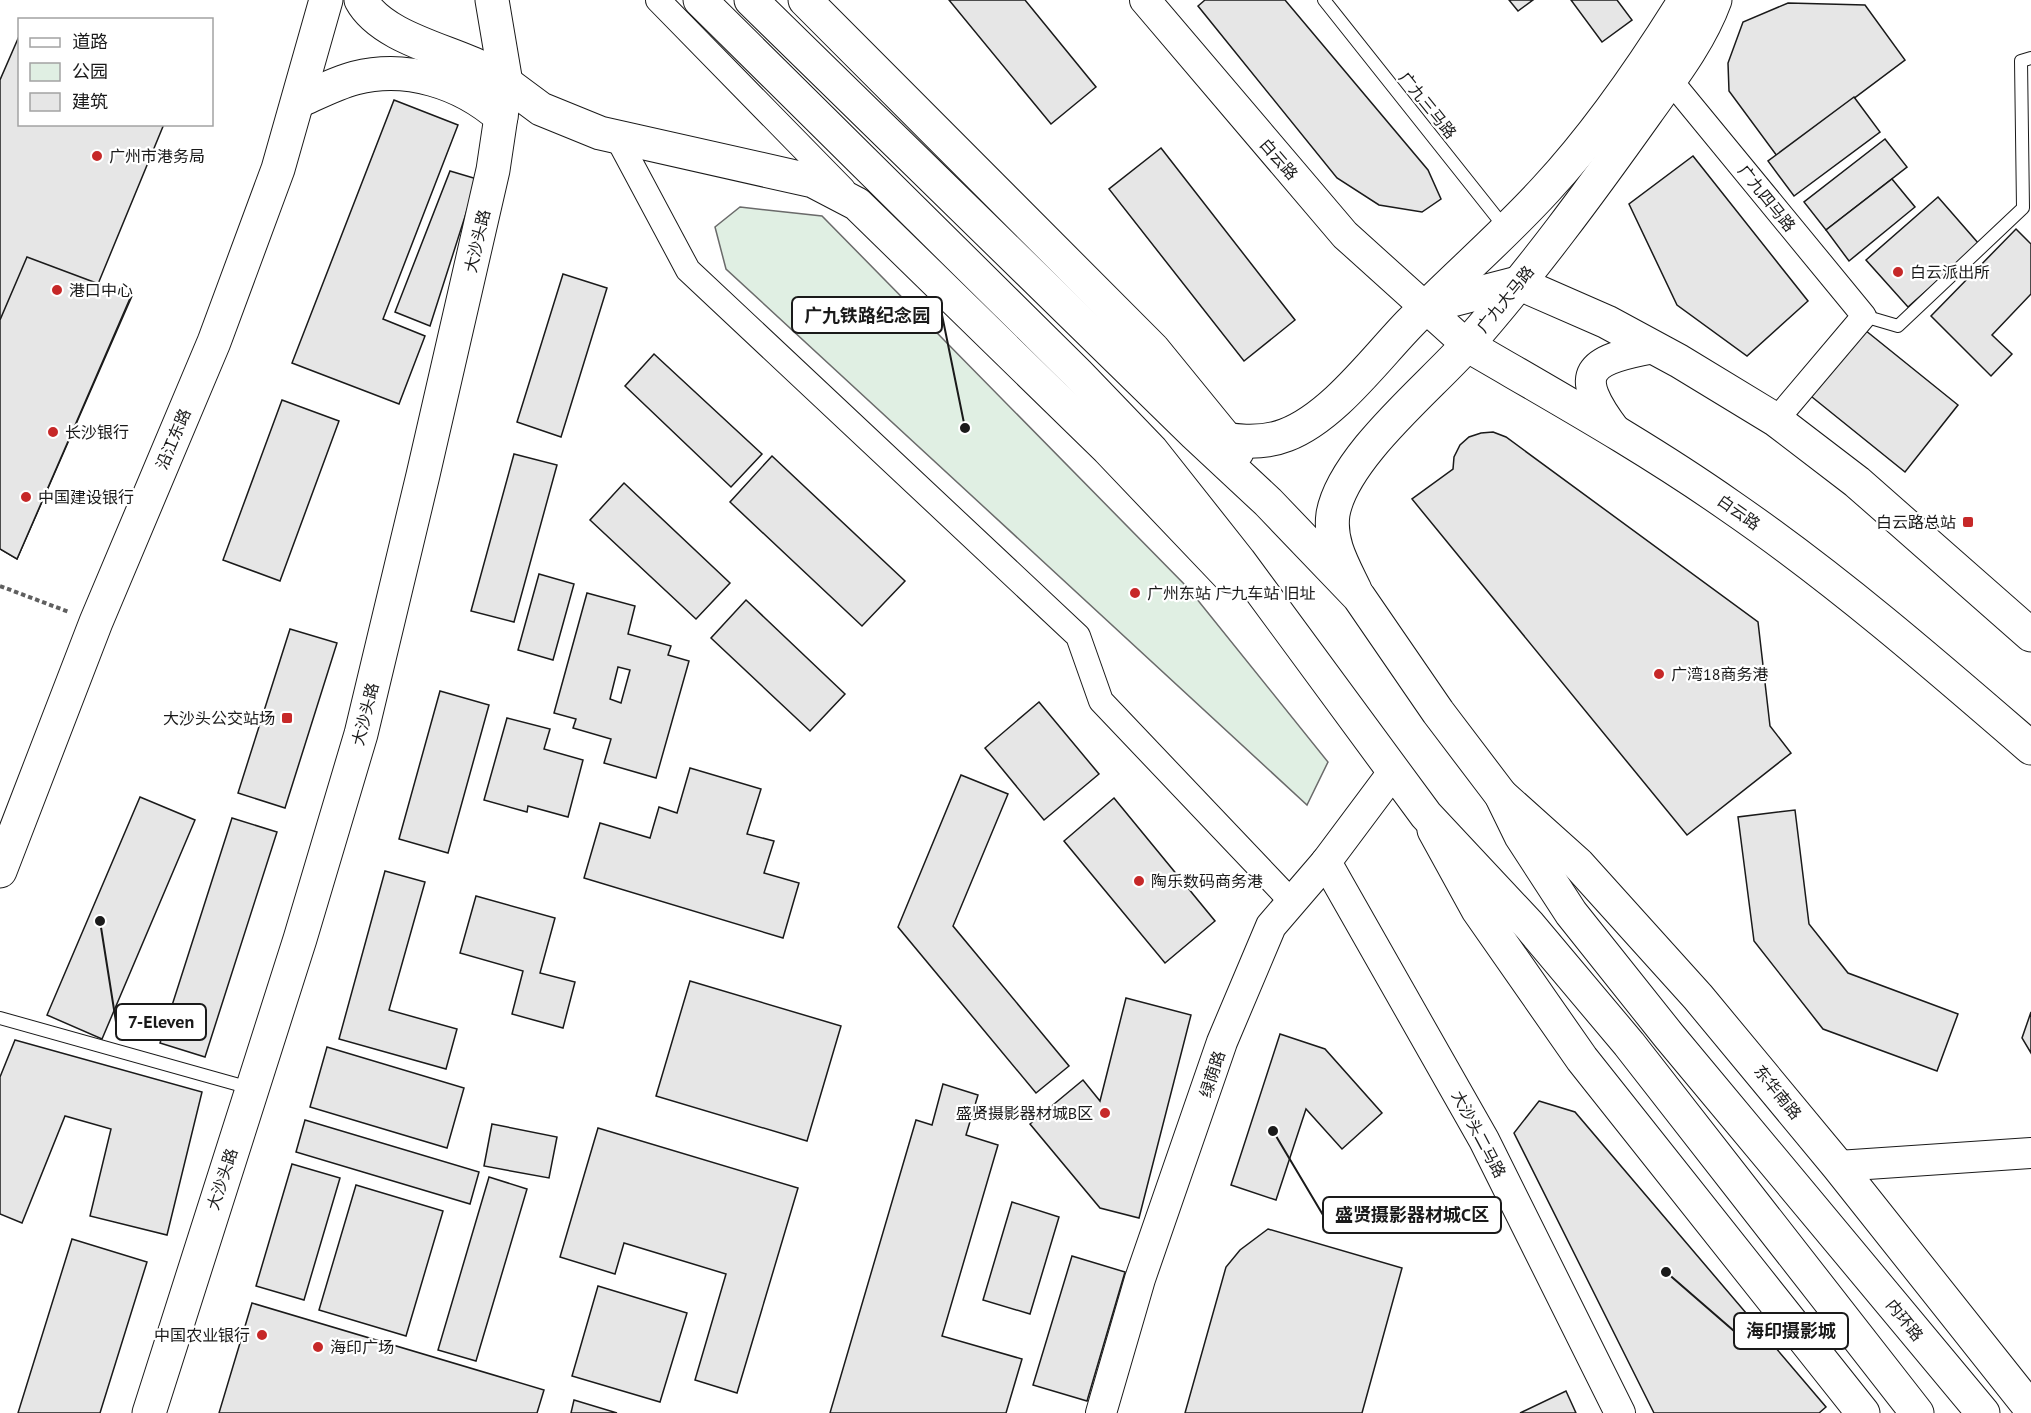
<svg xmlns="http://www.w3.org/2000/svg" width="2031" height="1413" viewBox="0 0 2031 1413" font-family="'PT Sans','Noto Sans SC',sans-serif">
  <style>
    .green { fill: #e0efe3; stroke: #6a6a6a; stroke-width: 1.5 }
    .building { fill: #e6e6e6; stroke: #1a1a1a; stroke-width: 1.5; fill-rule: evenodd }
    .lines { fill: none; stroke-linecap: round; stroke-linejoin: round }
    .service-casing { stroke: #1a1a1a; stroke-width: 14 }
    .minor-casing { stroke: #1a1a1a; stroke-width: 26 }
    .tertiary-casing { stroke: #1a1a1a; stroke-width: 32 }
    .secondary-casing { stroke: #1a1a1a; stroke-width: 35 }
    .primary-casing { stroke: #1a1a1a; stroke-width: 35 }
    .trunk-casing { stroke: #1a1a1a; stroke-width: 35 }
    .path { stroke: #5f5f5f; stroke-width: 4; stroke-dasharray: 4.5 3; stroke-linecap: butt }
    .service { stroke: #fff; stroke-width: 12 }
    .minor { stroke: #fff; stroke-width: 24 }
    .tertiary { stroke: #fff; stroke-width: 30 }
    .secondary { stroke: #fff; stroke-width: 33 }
    .primary { stroke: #fff; stroke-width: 33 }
    .trunk { stroke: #fff; stroke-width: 33 }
    .poi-dot { fill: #c62828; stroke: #fff; stroke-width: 2 }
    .labels { text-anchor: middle; stroke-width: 4.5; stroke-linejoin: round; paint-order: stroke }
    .street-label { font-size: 16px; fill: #1a1a1a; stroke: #fff }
    .poi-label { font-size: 16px; fill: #1a1a1a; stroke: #fff; text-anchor: start }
    .leader { fill: none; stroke: #1a1a1a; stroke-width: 2 }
    .callout-dot { fill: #1a1a1a; stroke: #fff; stroke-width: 2 }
    .callout { fill: #fff; stroke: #1a1a1a; stroke-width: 2 }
    .callout-label { font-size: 18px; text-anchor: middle; font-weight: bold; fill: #1a1a1a }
  </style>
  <rect width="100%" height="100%" fill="#fff"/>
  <!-- green -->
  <polygon class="green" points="740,207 822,216 1188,588 1328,762 1307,805 726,269 715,227"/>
  <!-- building -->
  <g class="building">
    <polygon points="949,0 1025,0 1096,87 1051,124"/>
    <polygon points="1205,0 1285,0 1428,170 1441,199 1422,212 1379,205 1337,178 1198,6"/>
    <polygon points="1509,0 1533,0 1518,11"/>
    <polygon points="1571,0 1617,0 1632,20 1602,42"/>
    <polygon points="1788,3 1865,5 1905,60 1777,156 1729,91 1728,63 1743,22"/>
    <polygon points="20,34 20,124 164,124 98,284 132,296 17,559 0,549 0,80"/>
    <polygon points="1854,97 1880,132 1794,196 1768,161"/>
    <polygon points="394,100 458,125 383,319 425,336 399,404 292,363"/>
    <polygon points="1885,139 1907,167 1826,230 1804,202"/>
    <polygon points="1161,148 1295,320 1244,361 1109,189"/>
    <polygon points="1693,156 1808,301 1747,356 1677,305 1629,204"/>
    <polygon points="450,171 477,179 430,326 395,312"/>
    <polygon points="1892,179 1915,207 1849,261 1826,230"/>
    <polygon points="1938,197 1979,244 1908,307 1866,260"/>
    <polygon points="2016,229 2031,244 2031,294 1992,335 2012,354 1991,376 1931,316"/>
    <polygon points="27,257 131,296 17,559 0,549 0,320"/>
    <polygon points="563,274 607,288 561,437 517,422"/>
    <polygon points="1860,326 1958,405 1905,472 1807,393"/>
    <polygon points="654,354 762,454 731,487 625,386"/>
    <polygon points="282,400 339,421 280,581 223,560"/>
    <polygon points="1493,432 1506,437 1758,622 1770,726 1791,753 1687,835 1412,499 1453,469 1454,457 1460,445 1469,437 1481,433"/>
    <polygon points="514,454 557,465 514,622 471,611"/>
    <polygon points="772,456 905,581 862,626 730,502"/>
    <polygon points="624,483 730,583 696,619 590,520"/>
    <polygon points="539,574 574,584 553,660 518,650"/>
    <path d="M587 593 635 606 628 634 671 646 668 655 689 661 656 778 604 763 611 739 573 728 576 719 554 713ZM618 667 630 670 621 703 610 699Z"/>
    <polygon points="746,600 845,694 810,731 711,638"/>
    <polygon points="290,629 337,643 285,808 238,793"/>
    <polygon points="440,691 489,705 448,853 399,839"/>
    <polygon points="1039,702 1099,774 1044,820 985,748"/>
    <polygon points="507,718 550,729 544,749 583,760 568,817 528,806 527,812 484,800"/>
    <polygon points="690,768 761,789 747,834 774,841 764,873 799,883 783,938 584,878 600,823 650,838 659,807 677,813"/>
    <polygon points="961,775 1008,794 953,926 1069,1066 1036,1093 898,927"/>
    <polygon points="140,797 195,820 102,1039 47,1015"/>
    <polygon points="1114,798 1215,921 1165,963 1064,841"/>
    <polygon points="1795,810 1809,924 1848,973 1958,1014 1937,1071 1823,1029 1754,941 1738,817"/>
    <polygon points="232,818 277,832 205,1057 160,1043"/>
    <polygon points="385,871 425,882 389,1010 457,1029 446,1069 339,1039"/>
    <polygon points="476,896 555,918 540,973 575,982 563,1028 512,1014 523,971 460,953"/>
    <polygon points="690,981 841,1026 807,1141 656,1096"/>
    <polygon points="1126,998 1191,1015 1139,1218 1100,1208 1030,1124 1083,1080 1100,1101"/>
    <polygon points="2031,1012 2031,1053 2022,1038"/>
    <polygon points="1280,1034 1325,1049 1382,1113 1342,1149 1306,1109 1276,1200 1231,1185"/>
    <polygon points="15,1040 202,1092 167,1235 90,1216 111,1129 65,1116 22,1223 0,1214 0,1077"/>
    <polygon points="327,1047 464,1088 447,1148 310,1107"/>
    <polygon points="943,1084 978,1095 966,1135 998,1145 942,1336 1022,1359 1006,1413 830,1413 916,1120 932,1125"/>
    <polygon points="1539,1101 1575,1112 1826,1407 1819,1413 1654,1413 1514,1133"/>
    <polygon points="305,1120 479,1172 470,1204 296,1152"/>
    <polygon points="492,1124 557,1137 549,1178 484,1166"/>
    <polygon points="598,1128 798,1188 737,1393 695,1380 726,1274 624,1243 615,1274 560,1257"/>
    <polygon points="292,1164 340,1178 304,1300 256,1286"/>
    <polygon points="489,1177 527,1189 476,1361 438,1350"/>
    <polygon points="356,1185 443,1211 406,1336 319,1310"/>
    <polygon points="1012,1202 1059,1217 1030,1314 983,1300"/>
    <polygon points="1268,1229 1402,1268 1362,1413 1185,1413 1226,1267 1240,1250"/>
    <polygon points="72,1239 147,1262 100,1413 18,1413"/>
    <polygon points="1072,1256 1125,1272 1087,1401 1033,1385"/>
    <polygon points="598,1286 687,1313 660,1402 572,1376"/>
    <polygon points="252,1303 544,1390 537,1413 219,1413"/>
    <polygon points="1566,1391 1576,1413 1520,1413"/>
    <polygon points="574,1400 617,1413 571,1413"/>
  </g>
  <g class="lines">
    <!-- service casing -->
    <g class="service-casing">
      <g id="service">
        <polyline points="1324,0 1506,229"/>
        <polyline points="1864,316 1898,326 2023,208 2021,61 2031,58"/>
        <polyline points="0,1018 250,1088"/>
      </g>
    </g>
    <!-- minor casing -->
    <g class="minor-casing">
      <g id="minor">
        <polyline points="658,0 843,189"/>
        <polyline points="1670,80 1864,316 1776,420"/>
        <polyline points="618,139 688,270 1078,636 1101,701 1292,902"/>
      </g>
    </g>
    <!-- tertiary casing -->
    <g class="tertiary-casing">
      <g id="tertiary">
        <polyline points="1145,0 1345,235 1467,345"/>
        <path d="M1616 431C1571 372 1588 360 1654 348"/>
        <polyline points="1326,862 1484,1140 1620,1413"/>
        <polyline points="1838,1166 2031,1153"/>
        <polyline points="1101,1413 1140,1279 1222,1042 1271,926 1326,862 1394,771"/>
      </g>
    </g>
    <!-- secondary casing -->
    <g class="secondary-casing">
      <g id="secondary">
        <path d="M299 101C317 93 336 83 355 78 407 65 461 82 501 117"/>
        <polyline points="1425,307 1518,283 1607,322 1679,361 1776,420 1857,482 2031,635"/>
        <path d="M1467 345C1556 397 1646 447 1730 506 1836 579 1934 664 2031 748"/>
        <path d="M1205 436C1231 441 1261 445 1286 435 1333 417 1375 359 1410 323 1454 278 1502 237 1545 190 1599 132 1644 66 1685 0"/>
        <path d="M1355 590C1343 565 1329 542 1333 514 1343 457 1429 388 1467 345 1532 271 1590 192 1647 112 1672 77 1700 41 1715 0"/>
        <polyline points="149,1413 300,939 361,734 423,475 493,170 506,83 492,0"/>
      </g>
    </g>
    <!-- primary casing -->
    <g class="primary-casing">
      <g id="primary">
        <path d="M361 0C381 37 446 50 482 68 490 72 498 78 506 83"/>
        <polyline points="1501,795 1578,864 1698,997 1838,1166 2031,1409"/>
        <polyline points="1434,830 1478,910 1582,1059 1863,1413"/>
        <polyline points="0,871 96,622 214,342 278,169 326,0"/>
      </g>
    </g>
    <!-- trunk casing -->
    <g class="trunk-casing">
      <g id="trunk">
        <polyline points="700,0 1077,373 1152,451 1239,561 1426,815 1529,925 1629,1044 1917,1413"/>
        <polyline points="751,0 1195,434 1268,502 1359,597 1438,712 1501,795 1521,836 1571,913 1669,1036 1983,1413"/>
        <polyline points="805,0 1153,349 1237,452"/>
        <polyline points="506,83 541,109 600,133 813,181 857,204 1108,449 1229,576"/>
      </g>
    </g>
    <!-- path -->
    <polyline class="path" points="0,586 69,612"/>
    <!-- service -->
    <use href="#service" class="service"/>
    <!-- minor -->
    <use href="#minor" class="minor"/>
    <!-- tertiary -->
    <use href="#tertiary" class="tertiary"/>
    <!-- secondary -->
    <use href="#secondary" class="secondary"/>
    <!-- primary -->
    <use href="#primary" class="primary"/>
    <!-- trunk -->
    <use href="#trunk" class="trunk"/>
  </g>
  <!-- markers -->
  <g class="poi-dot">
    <circle cx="97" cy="156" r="6"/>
    <circle cx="1898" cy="272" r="6"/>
    <circle cx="57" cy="290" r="6"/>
    <circle cx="53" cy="432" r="6"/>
    <circle cx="26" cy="497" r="6"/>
    <rect x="1962" y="516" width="12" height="12" rx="3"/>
    <circle cx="1135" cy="593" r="6"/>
    <circle cx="1659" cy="674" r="6"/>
    <rect x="281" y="712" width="12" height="12" rx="3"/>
    <circle cx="1139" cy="881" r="6"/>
    <circle cx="1105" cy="1113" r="6"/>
    <circle cx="262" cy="1335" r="6"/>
    <circle cx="318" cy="1347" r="6"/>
  </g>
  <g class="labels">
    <!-- street labels -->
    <g class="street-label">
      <text transform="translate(1428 105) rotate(51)" y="6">广九三马路</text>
      <text transform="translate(1279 159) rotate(49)" y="6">白云路</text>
      <text transform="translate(1767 198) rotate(51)" y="6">广九四马路</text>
      <text transform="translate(477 241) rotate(-77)" y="6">大沙头路</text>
      <text transform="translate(1505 299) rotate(-51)" y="6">广九大马路</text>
      <text transform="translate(173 439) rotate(-67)" y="6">沿江东路</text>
      <text transform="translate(1739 512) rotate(35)" y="6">白云路</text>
      <text transform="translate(365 714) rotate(-76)" y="6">大沙头路</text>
      <text transform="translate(1212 1074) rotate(-72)" y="6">绿荫路</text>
      <text transform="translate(1778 1092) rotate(51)" y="6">东华南路</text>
      <text transform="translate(1479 1134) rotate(62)" y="6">大沙头二马路</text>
      <text transform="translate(222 1179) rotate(-72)" y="6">大沙头路</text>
      <text transform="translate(1905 1320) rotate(51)" y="6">内环路</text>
    </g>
    <!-- poi labels -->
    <g class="poi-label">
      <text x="109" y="162">广州市港务局</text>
      <text x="1910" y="278">白云派出所</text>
      <text x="69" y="296">港口中心</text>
      <text x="65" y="438">长沙银行</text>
      <text x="38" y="503">中国建设银行</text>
      <text x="1956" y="528" text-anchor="end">白云路总站</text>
      <text x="1147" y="599">广州东站 广九车站 旧址</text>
      <text x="1671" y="680">广湾18商务港</text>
      <text x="275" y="724" text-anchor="end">大沙头公交站场</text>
      <text x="1151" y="887">陶乐数码商务港</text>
      <text x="1093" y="1119" text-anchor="end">盛贤摄影器材城B区</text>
      <text x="250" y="1341" text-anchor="end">中国农业银行</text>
      <text x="330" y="1353">海印广场</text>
    </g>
  </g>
  <!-- callouts -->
  <path class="leader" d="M965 428L942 315M100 921L116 1022M1273 1131L1323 1215M1666 1272L1734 1331"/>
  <g class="callout-dot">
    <circle cx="965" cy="428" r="6"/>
    <circle cx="100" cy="921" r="6"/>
    <circle cx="1273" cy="1131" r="6"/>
    <circle cx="1666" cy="1272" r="6"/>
  </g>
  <g class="callout">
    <rect x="792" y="297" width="150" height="36" rx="6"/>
    <rect x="116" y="1004" width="90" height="36" rx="6"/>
    <rect x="1323" y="1197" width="178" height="36" rx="6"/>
    <rect x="1734" y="1313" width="114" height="36" rx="6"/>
  </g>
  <g class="callout-label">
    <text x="867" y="322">广九铁路纪念园</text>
    <text x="161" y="1028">7-Eleven</text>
    <text x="1412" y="1221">盛贤摄影器材城C区</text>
    <text x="1791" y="1337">海印摄影城</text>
  </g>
  <!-- legend -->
  <rect x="18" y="18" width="195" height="108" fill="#ffffff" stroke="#a3a3a3" stroke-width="1.5"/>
  <rect x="30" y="38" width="30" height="9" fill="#ffffff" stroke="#a3a3a3" stroke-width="1.5"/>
  <text x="72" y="48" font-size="18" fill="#1a1a1a">道路</text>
  <rect x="30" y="63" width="30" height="18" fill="#e0efe3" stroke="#a3a3a3" stroke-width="1.5"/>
  <text x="72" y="78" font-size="18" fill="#1a1a1a">公园</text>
  <rect x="30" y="93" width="30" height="18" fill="#e6e6e6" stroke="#a3a3a3" stroke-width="1.5"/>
  <text x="72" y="108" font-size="18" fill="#1a1a1a">建筑</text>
</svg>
